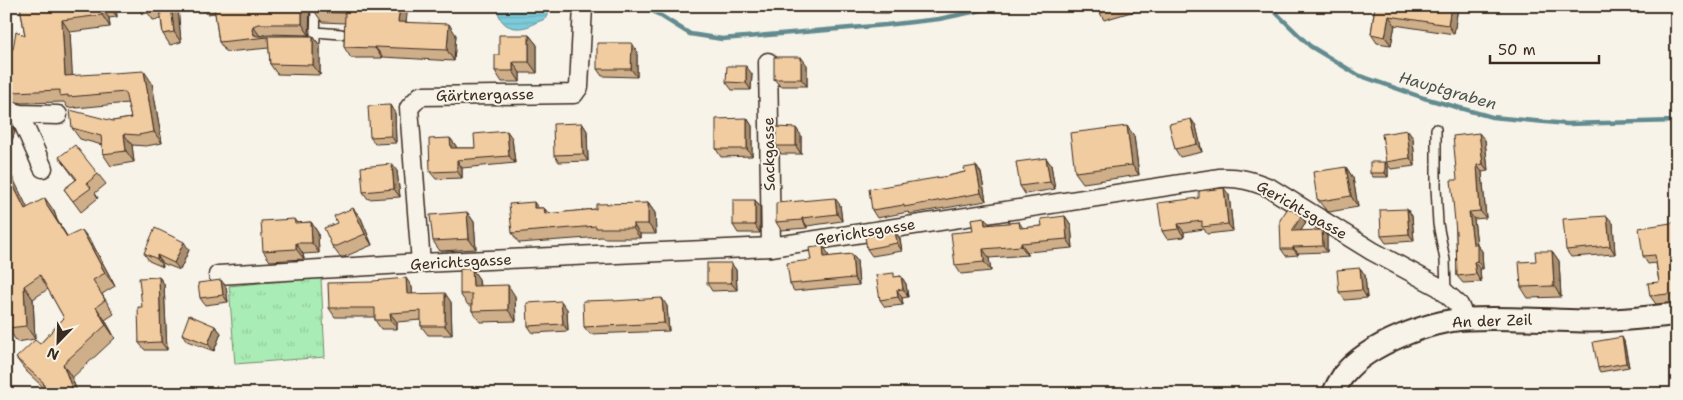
<svg xmlns="http://www.w3.org/2000/svg" width="1683" height="400" viewBox="0 0 1683 400" font-family="'Shantell Sans',sans-serif">
  <style>
    .grass { fill: url(#grass-tufts); stroke: #728b6a }
    .water { fill: url(#water-rules); stroke: #638b8f }
    .lines { fill: none; stroke-linecap: round; stroke-linejoin: round }
    .stream { stroke: #638b8f; stroke-width: 4.5 }
    .service-casing { stroke: #3b2a1e; stroke-width: 12 }
    .minor-casing { stroke: #3b2a1e; stroke-width: 21 }
    .tertiary-casing { stroke: #3b2a1e; stroke-width: 25 }
    .service { stroke: #f7f3e8; stroke-width: 9 }
    .minor { stroke: #f7f3e8; stroke-width: 18 }
    .tertiary { stroke: #f7f3e8; stroke-width: 21 }
    .wall { fill: #cfaf8a; stroke: #3b2a1e }
    .shaded-wall { fill: #a98f71; stroke: #3b2a1e }
    .building { fill: #f1cca1; stroke: #3b2a1e }
    .labels { text-anchor: middle; stroke-width: 4; stroke-linejoin: round; paint-order: stroke }
    .street-label { font-size: 15px; fill: #3b2a1e; stroke: #f7f3e8 }
    .water-label { font-size: 16px; font-style: italic; fill: #4c524d; stroke: #f7f3e8 }
  </style>
  <defs>
    <pattern id="grass-tufts" width="24" height="20" patternUnits="userSpaceOnUse" patternTransform="scale(1.25)"><rect width="24" height="20" fill="#aaecb5"/><path d="M3 7l-1-3M5 7V3M7 7l1-3M15 17l-1-3M17 17v-4M19 17l1-3" fill="none" stroke="#93cb9b"/></pattern>
    <pattern id="water-rules" width="6" height="5" patternUnits="userSpaceOnUse" patternTransform="scale(1.25)"><rect width="6" height="5" fill="#7dcbda"/><path d="M0 2.5h6" fill="none" stroke="#6daebb"/></pattern>
  </defs>
  <rect width="100%" height="100%" fill="#f7f3e8"/>
  <filter id="ink" filterUnits="userSpaceOnUse"><feTurbulence type="fractalNoise" baseFrequency=".02" numOctaves="2"/><feDisplacementMap in="SourceGraphic" scale="10" xChannelSelector="R" yChannelSelector="G"/><feConvolveMatrix kernelMatrix="1 2 1 2 8 2 1 2 1" color-interpolation-filters="sRGB"/></filter>
  <g filter="url(#ink)">
    <!-- grass -->
    <polygon class="grass" points="321,277 325,357 235,364 229,286"/>
    <!-- water -->
    <path class="water" d="M500 9 546 11 548 14C545 21 541 20 535 23 521 32 500 30 498 10Z"/>
    <g class="lines">
      <!-- stream -->
      <g class="stream">
        <polyline points="645,6 690,34 722,39 886,25 939,19 987,9 994,6"/>
        <polyline points="1269,6 1310,46 1358,75 1424,98 1492,117 1567,124 1677,121"/>
        <polyline points="6,324 6,331"/>
      </g>
      <!-- service casing -->
      <g class="service-casing">
        <g id="service">
          <polyline points="315,32 341,34"/>
          <polyline points="307,41 315,41 316,6"/>
          <polyline points="1436,129 1436,187 1438,224 1445,260 1446,292"/>
        </g>
      </g>
      <!-- minor casing -->
      <g class="minor-casing">
        <g id="minor">
          <polyline points="768,62 771,247"/>
          <polyline points="6,109 19,114 58,115"/>
          <polyline points="19,114 43,168"/>
          <polyline points="421,263 409,108 420,96 574,94 579,87 583,6"/>
          <path d="M218 275 421 263 771 247 1220 178C1239 177 1253 181 1270 188L1372 251 1439 287 1459 305 1465 319"/>
        </g>
      </g>
      <!-- tertiary casing -->
      <g class="tertiary-casing">
        <path id="tertiary" d="M1333 394C1336 387 1340 380 1344 374 1368 344 1430 321 1467 319 1505 317 1544 320 1582 321 1614 321 1645 318 1677 314"/>
      </g>
      <!-- service -->
      <use href="#service" class="service"/>
      <!-- minor -->
      <use href="#minor" class="minor"/>
      <!-- tertiary -->
      <use href="#tertiary" class="tertiary"/>
    </g>
    <!-- wall -->
    <g class="wall">
      <polygon points="20,6 116,6 117,17 109,18 110,27 70,32 72,76 152,83 162,143 146,146 132,145 134,162 111,166 103,154 102,145 80,139 72,128 113,121 131,118 128,103 76,108 75,107 68,108 64,102 21,103 6,99 6,49 13,49 25,36"/>
      <polygon points="137,6 310,6 309,35 265,34 261,36 313,36 320,46 320,75 277,74 270,64 269,48 226,52 219,42 215,13 207,14 202,7 178,8 181,42 170,45 163,34 161,19 153,20 148,13 142,14"/>
      <polygon points="315,6 406,22 456,35 454,61 383,57 382,58 351,58 344,47 345,23 322,22 315,12"/>
      <polygon points="867,6 890,6 891,13 872,13"/>
      <polygon points="925,6 951,6 951,9 929,12"/>
      <polygon points="1098,6 1148,6 1148,7 1104,20 1100,13"/>
      <polygon points="1375,6 1458,7 1454,34 1395,25 1391,45 1377,43 1371,34"/>
      <polygon points="529,35 537,45 537,73 520,73 520,82 502,82 495,71 499,55"/>
      <polygon points="637,51 637,77 602,76 597,69"/>
      <polygon points="807,65 807,86 780,86 774,79"/>
      <polygon points="752,74 751,90 732,90 726,82"/>
      <polygon points="395,113 396,143 375,144 370,137"/>
      <polygon points="6,115 11,122 15,132 12,140 6,138"/>
      <polygon points="747,118 752,126 752,156 721,157 716,149"/>
      <polygon points="1191,119 1196,126 1202,152 1180,157 1175,149"/>
      <polygon points="582,123 587,131 588,161 559,162 554,155"/>
      <polygon points="1127,126 1134,136 1139,175 1083,183 1075,172"/>
      <polygon points="1407,130 1413,138 1415,166 1391,169 1386,162"/>
      <polygon points="801,135 801,154 781,154 776,146"/>
      <polygon points="450,138 456,146 456,148 475,148 512,138 515,163 462,168 462,178 436,179 430,172"/>
      <polygon points="1485,140 1488,171 1482,172 1486,218 1474,219 1477,245 1482,251 1483,269 1480,269 1481,282 1463,283 1457,276 1456,232 1457,180"/>
      <polygon points="59,157 98,174 106,184 95,193 98,198 81,212 64,189 76,180"/>
      <polygon points="1046,158 1051,165 1055,189 1025,194 1020,186"/>
      <polygon points="6,166 27,208 54,211 57,220 67,237 92,243 115,286 102,294 114,314 105,320 115,338 72,378 78,394 46,394 45,389 26,371 16,358 40,344 64,318 48,289 33,299 35,339 17,342 8,328 6,308"/>
      <polygon points="976,166 981,173 986,201 910,214 908,212 877,218 872,210 948,176 965,172"/>
      <polygon points="1388,166 1388,177 1373,177 1370,173"/>
      <polygon points="1346,167 1353,178 1358,207 1329,212 1325,209 1317,199"/>
      <polygon points="397,171 400,197 368,199 363,192"/>
      <polygon points="1229,195 1233,231 1207,234 1204,229 1184,232 1184,237 1167,239 1162,231"/>
      <polygon points="755,200 760,207 760,233 738,233 733,225"/>
      <polygon points="648,203 655,213 656,234 640,234 640,238 604,238 602,237 519,243 512,233 538,208 544,208 549,214 596,209"/>
      <polygon points="840,205 842,221 807,226 807,228 781,230 776,222"/>
      <polygon points="1407,209 1412,216 1414,241 1386,243 1381,236"/>
      <polygon points="467,212 474,222 476,249 440,251 433,241"/>
      <polygon points="1065,216 1071,225 1073,248 1027,252 1028,255 989,258 991,271 961,274 955,265 973,231 984,217 990,225 1019,222 1023,228 1042,226"/>
      <polygon points="361,218 372,245 344,257 340,257 332,246 337,223"/>
      <polygon points="294,219 297,223 311,222 318,233 319,253 303,254 304,259 270,261 263,251"/>
      <polygon points="1677,222 1677,302 1656,304 1650,296 1659,282 1656,263 1648,264 1643,256 1671,223"/>
      <polygon points="1306,223 1301,230 1327,236 1327,252 1298,253 1298,255 1286,256 1281,249"/>
      <polygon points="1613,223 1615,254 1571,257 1566,250"/>
      <polygon points="895,231 900,239 902,251 872,256 867,249"/>
      <polygon points="189,250 180,270 162,263 163,267 149,261 144,253"/>
      <polygon points="1552,251 1559,261 1561,297 1528,298 1521,287 1536,261"/>
      <polygon points="828,253 828,257 852,254 857,261 859,285 794,291 790,284 811,260"/>
      <polygon points="731,263 736,270 737,290 712,291 707,283"/>
      <polygon points="1360,268 1365,275 1367,298 1345,300 1339,292"/>
      <polygon points="472,269 479,279 480,286 515,296 516,321 480,322 472,311 472,305 468,305 460,294"/>
      <polygon points="901,276 906,284 908,297 902,298 903,305 885,307 880,300 896,277"/>
      <polygon points="159,277 164,284 167,350 145,350 139,343 142,307"/>
      <polygon points="226,287 228,302 205,305 200,298"/>
      <polygon points="412,287 412,294 451,302 452,335 428,335 421,326 421,320 397,322 397,329 381,329 375,320 375,317 335,317 329,308"/>
      <polygon points="667,306 669,331 590,334 584,327"/>
      <polygon points="567,309 568,331 533,333 528,326"/>
      <polygon points="215,326 221,333 214,351 187,341 182,334"/>
      <polygon points="1624,341 1629,367 1600,372 1598,368"/>
    </g>
    <!-- shaded-wall -->
    <g class="shaded-wall">
      <polygon points="109,6 116,6 117,17"/>
      <polygon points="171,6 176,6 178,8 181,42 174,32"/>
      <polygon points="302,6 310,6 309,35 302,24"/>
      <polygon points="400,6 408,6 405,32 398,22"/>
      <polygon points="886,6 890,6 891,13"/>
      <polygon points="1451,6 1458,6 1458,7 1454,34 1448,25"/>
      <polygon points="101,7 109,18 110,27 102,15"/>
      <polygon points="1389,16 1395,25 1391,45 1385,37"/>
      <polygon points="62,20 70,32 73,87 65,76"/>
      <polygon points="449,24 456,35 454,61 447,50"/>
      <polygon points="253,26 260,36 256,38 252,30"/>
      <polygon points="529,35 537,45 537,73 529,62"/>
      <polygon points="313,36 320,46 320,75 313,65"/>
      <polygon points="632,43 637,51 637,77 631,69"/>
      <polygon points="375,47 383,57 382,58 375,48"/>
      <polygon points="801,57 807,65 807,86 801,79"/>
      <polygon points="513,62 520,73 520,82 513,71"/>
      <polygon points="746,66 752,74 751,90 746,83"/>
      <polygon points="144,71 152,83 162,143 154,132"/>
      <polygon points="390,105 395,113 396,143 391,136"/>
      <polygon points="6,115 11,122 15,132 12,140 6,132"/>
      <polygon points="747,118 752,126 752,156 747,149"/>
      <polygon points="1191,119 1196,126 1202,152 1197,144"/>
      <polygon points="582,123 587,131 588,161 583,154"/>
      <polygon points="1127,126 1134,136 1139,175 1132,165"/>
      <polygon points="796,128 801,135 801,154 796,146"/>
      <polygon points="1407,130 1413,138 1415,166 1410,158"/>
      <polygon points="507,131 512,138 515,163 509,156"/>
      <polygon points="1479,133 1485,140 1488,171 1483,164"/>
      <polygon points="124,134 132,145 134,162 126,151"/>
      <polygon points="450,138 456,146 456,156 451,148"/>
      <polygon points="1046,158 1051,165 1055,189 1050,182"/>
      <polygon points="457,160 462,168 462,178 457,171"/>
      <polygon points="1385,162 1388,166 1388,177 1385,173"/>
      <polygon points="392,164 397,171 400,197 394,189"/>
      <polygon points="1477,165 1482,172 1486,218 1480,211"/>
      <polygon points="6,166 8,168 35,223 25,209 6,171"/>
      <polygon points="976,166 981,173 986,201 981,193"/>
      <polygon points="1346,167 1353,178 1358,207 1351,196"/>
      <polygon points="1224,188 1229,195 1233,231 1228,224"/>
      <polygon points="45,198 54,211 57,220 76,250 47,206"/>
      <polygon points="835,198 840,205 842,221 837,214"/>
      <polygon points="755,200 760,207 760,233 755,225"/>
      <polygon points="534,202 541,212 534,208"/>
      <polygon points="648,203 655,213 656,234 648,224"/>
      <polygon points="353,208 361,218 372,245 365,234"/>
      <polygon points="544,208 552,218 545,214"/>
      <polygon points="1407,209 1412,216 1414,241 1409,234"/>
      <polygon points="467,212 474,222 476,249 469,239"/>
      <polygon points="1469,212 1474,219 1477,245 1482,251 1483,269 1477,261 1473,244"/>
      <polygon points="1065,216 1071,225 1073,248 1067,239"/>
      <polygon points="1301,216 1306,223 1296,237 1292,231"/>
      <polygon points="1607,216 1613,223 1615,254 1610,246"/>
      <polygon points="984,217 991,226 985,225"/>
      <polygon points="802,218 807,226 807,228 802,220"/>
      <polygon points="311,222 318,233 319,253 312,243"/>
      <polygon points="633,224 640,234 640,238 633,228"/>
      <polygon points="1178,224 1184,232 1184,237 1179,229"/>
      <polygon points="82,230 92,243 115,286 105,273"/>
      <polygon points="1322,230 1327,236 1327,252 1323,246"/>
      <polygon points="895,231 900,239 902,251 897,243"/>
      <polygon points="184,242 189,250 180,270 174,263"/>
      <polygon points="296,243 303,254 304,259 296,249"/>
      <polygon points="1021,243 1027,252 1028,255 1021,246"/>
      <polygon points="823,246 828,253 829,264 824,257"/>
      <polygon points="1293,247 1298,253 1298,255 1293,249"/>
      <polygon points="983,249 989,258 991,271 984,262"/>
      <polygon points="1552,251 1559,261 1561,297 1554,286"/>
      <polygon points="852,254 857,261 859,285 854,278"/>
      <polygon points="157,255 162,263 163,267 157,259"/>
      <polygon points="1474,262 1480,269 1481,282 1476,274"/>
      <polygon points="731,263 736,270 737,290 731,283"/>
      <polygon points="1360,268 1365,275 1367,298 1362,290"/>
      <polygon points="472,269 479,279 480,297 473,286"/>
      <polygon points="901,276 906,284 908,297 903,289"/>
      <polygon points="159,277 164,284 167,350 161,342"/>
      <polygon points="406,278 412,287 413,303 407,294"/>
      <polygon points="221,280 226,287 228,302 223,295"/>
      <polygon points="508,285 515,296 516,321 508,310"/>
      <polygon points="24,286 33,299 35,339 26,326"/>
      <polygon points="897,290 902,298 903,305 898,297"/>
      <polygon points="445,293 451,302 452,335 445,326"/>
      <polygon points="662,298 667,306 669,331 664,323"/>
      <polygon points="561,301 567,309 568,331 563,324"/>
      <polygon points="96,307 105,320 115,338 106,325"/>
      <polygon points="390,313 397,322 397,329 391,320"/>
      <polygon points="215,326 221,333 214,351 208,344"/>
      <polygon points="1622,337 1624,341 1629,367 1626,363"/>
      <polygon points="63,364 72,378 78,394 74,394"/>
    </g>
    <!-- building -->
    <g class="building">
      <polygon points="20,6 106,6 101,7 102,15 62,20 65,76 144,71 154,132 138,135 124,134 126,151 103,154 101,136 72,128 70,110 113,121 131,118 125,92 68,97 68,95 60,96 60,90 13,92 6,90 6,49 13,49 16,31 25,36"/>
      <polygon points="146,6 171,6 174,32 163,34 160,8 146,10"/>
      <polygon points="214,6 302,6 302,24 258,24 253,26 252,30 254,35 258,36 313,36 313,65 270,64 268,37 219,42"/>
      <polygon points="315,6 400,6 398,22 449,24 447,50 375,47 375,48 344,47 345,13 315,12"/>
      <polygon points="1098,6 1122,6 1100,13"/>
      <polygon points="1375,6 1451,6 1448,25 1389,16 1385,37 1371,34"/>
      <polygon points="499,35 529,35 529,62 513,62 513,71 495,71 495,55 499,55"/>
      <polygon points="597,43 632,43 631,69 597,69"/>
      <rect x="774" y="57" width="27" height="22"/>
      <polygon points="727,66 746,66 746,83 726,82"/>
      <polygon points="390,105 391,136 370,137 368,106"/>
      <polygon points="747,118 747,149 716,149 716,119"/>
      <polygon points="1191,119 1197,144 1175,149 1169,124"/>
      <polygon points="582,123 583,154 554,155 553,124"/>
      <polygon points="1127,126 1132,165 1075,172 1070,133"/>
      <polygon points="776,127 796,128 796,146 776,146"/>
      <polygon points="1407,130 1410,158 1386,162 1382,134"/>
      <polygon points="507,131 509,156 457,160 457,171 430,172 429,139 450,138 451,148 475,148 474,134"/>
      <polygon points="1479,133 1483,164 1477,165 1480,211 1469,212 1473,244 1477,244 1477,261 1474,262 1476,274 1457,276 1456,232 1451,180 1457,180 1453,136"/>
      <polygon points="75,145 98,174 87,183 91,188 73,201 64,189 77,179 59,157"/>
      <polygon points="1046,158 1050,182 1020,186 1016,162"/>
      <rect x="1370" y="162" width="15" height="11"/>
      <polygon points="392,164 394,189 363,192 361,167"/>
      <polygon points="976,166 981,193 904,207 904,205 872,210 869,189 948,176 965,172 964,168"/>
      <polygon points="1346,167 1351,196 1321,201 1317,199 1313,172"/>
      <polygon points="6,171 25,209 45,198 47,206 67,237 82,230 105,273 93,280 105,300 96,307 106,325 63,364 74,394 46,394 43,382 16,358 35,340 40,344 64,318 40,275 24,286 26,326 8,328 6,308"/>
      <polygon points="1224,188 1228,224 1202,227 1202,221 1178,224 1179,229 1162,231 1158,203 1199,198 1199,191"/>
      <polygon points="835,198 837,214 802,218 802,220 776,222 776,203"/>
      <rect x="733" y="200" width="22" height="25"/>
      <polygon points="534,202 534,208 544,208 545,214 596,209 596,204 648,203 648,224 633,224 633,228 596,228 596,226 512,233 509,204"/>
      <polygon points="353,208 365,234 337,246 332,246 324,228 337,223 334,216"/>
      <polygon points="1288,208 1301,216 1292,231 1322,230 1323,246 1293,247 1293,249 1281,249 1280,220"/>
      <polygon points="1407,209 1409,234 1381,236 1380,210"/>
      <polygon points="467,212 469,239 433,241 430,215"/>
      <polygon points="1065,216 1067,239 1021,243 1021,246 983,249 984,262 955,265 951,233 973,231 971,219 984,217 985,225 1019,222 1020,228 1042,226 1041,219"/>
      <polygon points="1607,216 1610,246 1566,250 1563,219"/>
      <polygon points="294,219 295,223 311,222 312,243 296,243 296,249 263,251 261,221"/>
      <polygon points="1677,222 1677,293 1650,296 1648,283 1659,282 1655,255 1643,256 1639,228"/>
      <polygon points="155,228 184,242 174,263 157,255 157,259 144,253"/>
      <polygon points="895,231 897,243 867,249 865,237"/>
      <polygon points="823,246 824,257 852,254 854,278 790,284 787,263 811,260 809,248"/>
      <polygon points="1535,251 1552,251 1554,286 1521,287 1519,262 1536,261"/>
      <rect x="707" y="263" width="24" height="20"/>
      <polygon points="1360,268 1362,290 1339,292 1337,270"/>
      <polygon points="460,269 472,269 473,286 508,285 508,310 472,311 472,294 460,294"/>
      <polygon points="894,273 894,277 901,276 903,289 897,290 898,297 880,300 876,275"/>
      <polygon points="159,277 161,342 139,343 138,307 142,307 139,278"/>
      <polygon points="406,278 407,294 445,293 445,326 421,326 421,311 390,313 391,320 375,320 375,308 329,308 328,283 373,282 373,281"/>
      <polygon points="221,280 223,295 200,298 198,283"/>
      <polygon points="662,298 664,323 584,327 583,301 614,300 614,301"/>
      <polygon points="561,301 563,324 528,326 527,303"/>
      <polygon points="189,315 215,326 208,344 182,334"/>
      <polygon points="1622,337 1626,363 1598,368 1593,342"/>
    </g>
  </g>
  <g class="labels">
    <!-- street labels -->
    <g class="street-label">
      <text transform="translate(485 95) rotate(-1)" y="5">Gärtnergasse</text>
      <text transform="translate(769 154) rotate(-91)" y="5">Sackgasse</text>
      <text transform="translate(1302 210) rotate(30)" y="5">Gerichtsgasse</text>
      <text transform="translate(865 232) rotate(-9)" y="5">Gerichtsgasse</text>
      <text transform="translate(461 262) rotate(-3)" y="5">Gerichtsgasse</text>
      <text transform="translate(1492 321) rotate(-2)" y="5">An der Zeil</text>
    </g>
    <!-- water labels -->
    <g class="water-label">
      <text transform="translate(1448 90) rotate(16)" y="6">Hauptgraben</text>
    </g>
  </g>
  <!-- margin -->
  <rect width="1683" height="400" fill="none" stroke="#f7f3e8" stroke-width="25"/>
  <rect x="12" y="12" width="1658" height="375" fill="none" stroke="#3b2a1e" stroke-width="2" filter="url(#ink)"/>
  <!-- north arrow -->
  <g transform="translate(58 342) rotate(203)" stroke="#f7f3e8" stroke-width="4" paint-order="stroke">
  <path d="M0-4L9 19L0 12L-9 19Z" fill="#3b2a1e"/>
  <text y="-8" font-size="14" font-weight="bold" text-anchor="middle" fill="#3b2a1e">N</text>
  </g>
  <!-- scale -->
  <path d="M1490 55v8h109v-8" fill="none" stroke="#3b2a1e" stroke-width="2.5"/>
  <text x="1498" y="55" font-size="15" fill="#3b2a1e" stroke="#f7f3e8" stroke-width="4" paint-order="stroke">50 m</text>
</svg>
